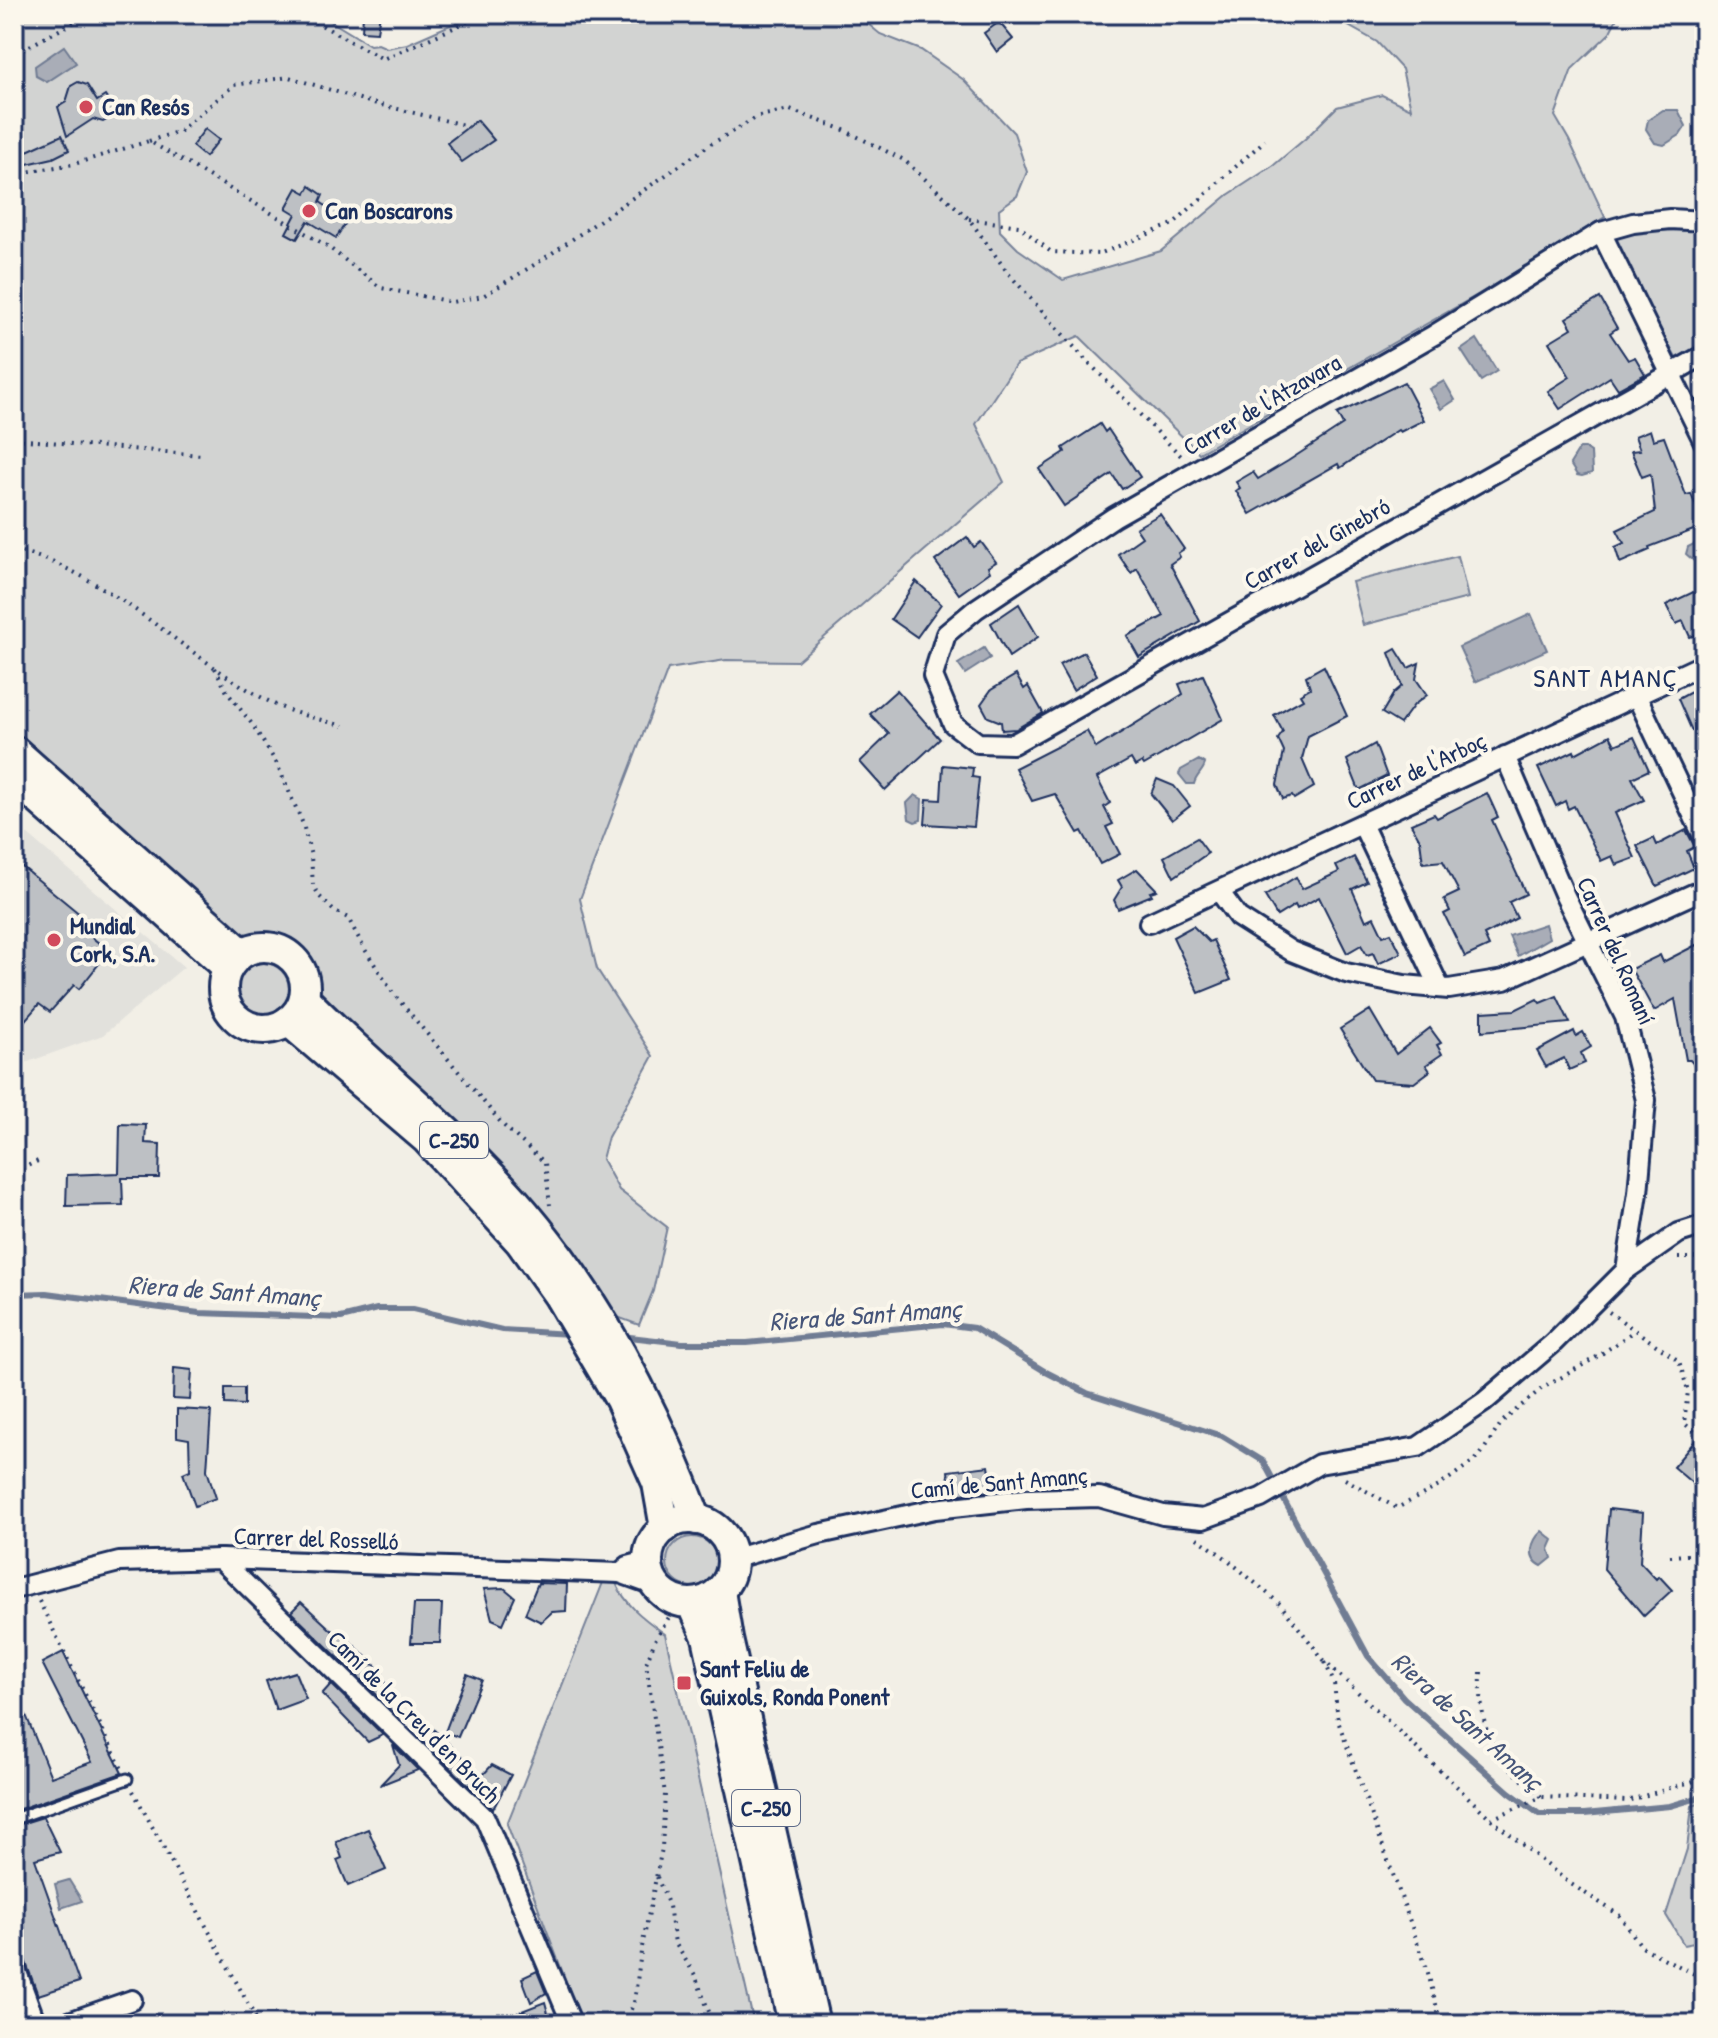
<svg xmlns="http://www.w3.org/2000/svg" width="1718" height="2038" viewBox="0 0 1718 2038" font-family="'Patrick Hand',sans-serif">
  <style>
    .built { fill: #e2e1dc }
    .green { fill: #d2d3d2; stroke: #768198; stroke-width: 2 }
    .water { fill: #a9adb7; stroke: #707b93; stroke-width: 2 }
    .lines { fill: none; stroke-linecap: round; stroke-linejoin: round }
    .stream { stroke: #707b93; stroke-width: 6 }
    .building { fill: #bdc0c4; stroke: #1b2f5e; stroke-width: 2 }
    .service-casing { stroke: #1b2f5e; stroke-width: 15 }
    .minor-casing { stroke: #1b2f5e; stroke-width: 24 }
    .primary-casing { stroke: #1b2f5e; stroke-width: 34 }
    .path { stroke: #1b2f5e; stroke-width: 4; stroke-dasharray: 2 6; stroke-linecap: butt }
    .service { stroke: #fbf7ec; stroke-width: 9 }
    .minor { stroke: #fbf7ec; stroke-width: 18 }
    .primary { stroke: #fbf7ec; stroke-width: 28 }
    .poi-dot { fill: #d1495b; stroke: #fbf7ec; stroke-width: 3 }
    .labels { text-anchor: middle; stroke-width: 8; stroke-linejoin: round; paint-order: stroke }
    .shield { fill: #fbf7ec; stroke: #5e6b89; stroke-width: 2 }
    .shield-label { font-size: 22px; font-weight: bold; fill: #1b2f5e }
    .poi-label { font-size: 24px; font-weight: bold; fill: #1b2f5e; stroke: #fbf7ec; text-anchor: start }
    .street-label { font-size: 24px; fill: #1b2f5e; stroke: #fbf7ec }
    .neighbourhood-label { font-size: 26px; letter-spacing: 2px; fill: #1b2f5e; stroke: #fbf7ec }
    .water-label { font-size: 26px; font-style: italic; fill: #465579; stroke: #fbf7ec }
  </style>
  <rect width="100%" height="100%" fill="#f2efe6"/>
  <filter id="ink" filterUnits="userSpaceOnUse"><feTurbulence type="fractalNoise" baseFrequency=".0125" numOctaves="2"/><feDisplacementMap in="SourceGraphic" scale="16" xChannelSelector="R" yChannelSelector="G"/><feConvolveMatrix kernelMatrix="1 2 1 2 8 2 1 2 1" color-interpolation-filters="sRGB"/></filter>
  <g filter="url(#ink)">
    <!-- built -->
    <polygon class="built" points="14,823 184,967 103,1035 14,1067"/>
    <!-- green -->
    <g class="green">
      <polygon points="14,14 319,14 370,45 378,44 387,48 407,44 475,14 856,14 880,34 921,50 964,80 1014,133 1027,172 1017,196 999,209 1000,231 1018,249 1063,280 1161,251 1228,195 1274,165 1306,138 1337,107 1382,95 1411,109 1402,69 1377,42 1345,24 1341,14 1619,14 1609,34 1572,69 1555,116 1569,140 1605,217 1479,294 1199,453 1079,336 1016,364 976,424 1004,482 797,661 726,660 668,669 580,899 597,969 653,1056 608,1137 602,1159 619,1190 667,1227 653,1291 639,1325 609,1314 324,1008 306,959 285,942 258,938 235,930 14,735"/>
      <polygon points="1704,229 1704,345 1677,360 1612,238 1628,232"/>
      <polygon points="1458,556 1468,598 1363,625 1352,582"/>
      <circle cx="263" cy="989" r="26"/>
      <circle cx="692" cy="1562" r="25"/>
      <path d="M604 1580 615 1581C626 1606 643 1618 665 1634L754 2024H582L507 1824Z"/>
      <polygon points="1704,1802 1704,1941 1684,1945 1666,1915 1687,1849 1692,1806"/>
    </g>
    <!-- water -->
    <g class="water">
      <polygon points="64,46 76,63 47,82 36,76 35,66"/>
      <polygon points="1663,110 1678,110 1686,126 1680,135 1664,145 1655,143 1646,129 1648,120"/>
      <polygon points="1477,339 1497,371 1481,381 1461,350"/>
      <polygon points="1444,381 1455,400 1441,409 1429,389"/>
      <polygon points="1580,448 1585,448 1591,452 1592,473 1582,476 1577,475 1570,464"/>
      <polygon points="1704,539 1704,556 1694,561 1686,554 1688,547"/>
      <polygon points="1531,614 1547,650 1475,682 1459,647"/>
      <polygon points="984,648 990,658 965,674 958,664"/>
      <path d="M1199 760 1205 764C1203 772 1196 775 1194 784H1187L1179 774 1181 770Z"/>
      <polygon points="915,795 922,799 921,820 915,822 909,819 907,803"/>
      <polygon points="1545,924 1549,938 1518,956 1509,936"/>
      <path d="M1542 1531 1553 1540 1549 1549 1552 1558 1542 1566C1526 1558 1531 1541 1542 1531Z"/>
      <polygon points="69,1880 82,1901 61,1908 55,1884"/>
    </g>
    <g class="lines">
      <!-- stream -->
      <g class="stream">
        <polyline points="14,1294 46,1293 199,1313 341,1318 377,1309 413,1309 502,1330 570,1334"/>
        <polyline points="621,1336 682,1343 747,1343 943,1324 974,1328 1046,1372 1087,1393 1222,1436 1263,1461 1368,1656 1404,1698 1509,1792 1539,1814 1584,1814 1670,1806 1704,1796"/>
      </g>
    </g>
    <!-- building -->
    <g class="building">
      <polygon points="363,14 380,14 377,32 362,31"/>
      <polygon points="999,22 1013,39 997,52 984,33"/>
      <polygon points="78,82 87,85 97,101 105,96 117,114 103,122 93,119 67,136 58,107 66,102 71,86"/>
      <polygon points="477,120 494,140 462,162 447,143"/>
      <polygon points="205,129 219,140 205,157 192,146"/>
      <polygon points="62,135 69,150 53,158 14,167 14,157"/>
      <polygon points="310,186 323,195 320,202 329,208 327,213 345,224 336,238 308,221 297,239 286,233 296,214 286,208 297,188 306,193"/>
      <polygon points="1600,298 1617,328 1610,333 1628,360 1635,357 1645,374 1618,389 1610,377 1560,409 1548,391 1570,377 1549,342 1572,328 1566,318"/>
      <polygon points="1404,382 1424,420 1400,432 1398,430 1340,468 1338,464 1250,514 1236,491 1240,488 1236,482 1253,472 1258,479 1288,461 1343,425 1337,414"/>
      <polygon points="1100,424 1105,432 1108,429 1140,477 1122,489 1112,474 1064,506 1039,469 1065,452 1063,448"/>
      <polygon points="1650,430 1653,440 1664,437 1686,495 1691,494 1696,506 1704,502 1704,526 1649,547 1650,550 1620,563 1615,547 1624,543 1617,530 1655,512 1651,477 1650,474 1642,477 1631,451 1640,450 1635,436"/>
      <polygon points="1160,514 1184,549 1178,553 1180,557 1170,564 1200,621 1139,657 1127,636 1164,616 1137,568 1131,573 1118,554 1142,537 1136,528"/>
      <polygon points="967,537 974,547 981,542 996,562 988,567 990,572 959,594 935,561"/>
      <polygon points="916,581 941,604 917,637 891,619"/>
      <polygon points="1704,587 1704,632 1690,637 1683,621 1676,624 1666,605"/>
      <polygon points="1019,604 1038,637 1009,657 991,623"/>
      <polygon points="1396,649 1408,668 1419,663 1416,679 1427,695 1414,705 1400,724 1382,713 1394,693 1402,686 1389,653"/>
      <polygon points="1084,652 1097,675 1073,690 1059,665"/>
      <polygon points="1324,666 1347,716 1308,736 1302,759 1314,787 1294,799 1292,796 1283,799 1277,785 1284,752 1278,739 1283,732 1274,715 1303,699 1300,694 1310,688 1306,676"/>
      <polygon points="1016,675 1024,689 1028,686 1043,713 1016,729 1002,730 1001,722 988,717 981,704 991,690"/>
      <polygon points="1203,675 1223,719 1144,765 1142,762 1135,766 1131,759 1097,778 1110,803 1104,807 1113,824 1106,827 1120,854 1100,864 1082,831 1078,833 1055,794 1032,801 1015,768 1087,731 1096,748 1183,694 1179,684"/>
      <polygon points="1704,685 1704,725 1692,731 1678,699"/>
      <polygon points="897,690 940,739 885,790 860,762 889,734 870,714"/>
      <polygon points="1610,735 1615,745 1634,737 1649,770 1632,778 1644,800 1615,813 1635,858 1616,865 1612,856 1601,861 1574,806 1568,809 1565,801 1556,806 1538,768 1574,751 1575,754"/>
      <polygon points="1375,744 1387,776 1359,790 1347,760"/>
      <polygon points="943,765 973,768 972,777 979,778 974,827 925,824 927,799 941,800"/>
      <polygon points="1157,779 1174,786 1190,806 1172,820 1151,794"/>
      <polygon points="1487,793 1498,817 1492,820 1526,894 1509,902 1517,918 1484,935 1489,946 1465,957 1444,914 1450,911 1444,899 1459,892 1443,861 1423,863 1420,840 1411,824 1434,814 1437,818"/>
      <polygon points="1686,830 1695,847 1687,851 1694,868 1657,886 1637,846 1654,838 1657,845"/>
      <polygon points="1197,838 1208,853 1174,877 1164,857"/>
      <polygon points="1354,857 1367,882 1352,889 1366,921 1374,917 1383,936 1391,933 1401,953 1378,964 1373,953 1367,955 1361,945 1347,953 1319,897 1297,909 1295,905 1277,916 1265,896 1296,877 1302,889 1339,872 1336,866"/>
      <polygon points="14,860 87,920 80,928 109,951 79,989 74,985 50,1012 39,1004 14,1033"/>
      <polygon points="1137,869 1157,890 1150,892 1152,895 1118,909 1114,900 1122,887 1118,880"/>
      <polygon points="1193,926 1209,942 1213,940 1231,980 1199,993 1173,937"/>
      <polygon points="1704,941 1704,1076 1690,1060 1686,1060 1675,999 1654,1011 1631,969 1660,955 1663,962"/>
      <polygon points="1557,996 1570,1023 1482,1031 1482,1012 1515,1010 1537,999 1540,1003"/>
      <polygon points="1370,1010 1396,1054 1430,1028 1441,1043 1437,1045 1442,1054 1426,1065 1430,1071 1414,1083 1372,1080 1340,1029"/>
      <polygon points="1574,1031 1576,1036 1583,1032 1591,1047 1581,1053 1585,1063 1569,1070 1564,1058 1546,1067 1537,1051"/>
      <polygon points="120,1124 146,1125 145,1143 160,1144 159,1178 122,1178 123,1205 66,1206 67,1175 119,1173"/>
      <polygon points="174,1368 192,1370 190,1400 173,1399"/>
      <polygon points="225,1388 244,1388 244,1405 225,1404"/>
      <polygon points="177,1409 211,1411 207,1470 216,1498 195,1506 183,1473 190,1470 189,1439 177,1437"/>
      <polygon points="1704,1430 1704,1493 1673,1467"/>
      <polygon points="989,1466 993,1491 951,1495 948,1471"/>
      <polygon points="1609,1509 1643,1513 1640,1562 1656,1579 1659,1576 1672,1590 1644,1616 1604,1569"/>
      <polygon points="538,1583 567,1584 566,1611 552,1612 541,1622 525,1614"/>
      <polygon points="504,1588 515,1597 503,1624 492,1619 484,1589"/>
      <polygon points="301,1602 337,1635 340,1632 383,1673 372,1670 391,1688 380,1698 291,1612"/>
      <polygon points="414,1604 442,1604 440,1643 411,1643"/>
      <polygon points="63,1652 122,1773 14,1811 14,1720 26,1715 51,1777 92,1762 42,1663"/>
      <polygon points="295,1672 306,1699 276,1710 266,1681"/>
      <polygon points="467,1674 482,1680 458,1737 445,1732"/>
      <polygon points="331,1684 383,1735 368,1742 322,1694"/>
      <polygon points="433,1729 482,1776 492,1765 511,1775 493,1809 422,1740"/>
      <polygon points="393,1745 418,1770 380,1785 399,1765"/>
      <polygon points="43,1817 60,1852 35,1859 79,1982 38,1995 25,1960 19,1953 23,1952 14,1923 14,1826"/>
      <polygon points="368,1829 386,1870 348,1886 337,1860 342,1858 336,1842"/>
      <polygon points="537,1971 546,1993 531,2002 522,1978"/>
      <polygon points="545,2002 551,2024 492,2024 491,2023"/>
    </g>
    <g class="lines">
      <!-- service casing -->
      <g class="service-casing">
        <polyline id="service" points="14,1819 127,1779"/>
      </g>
      <!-- minor casing -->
      <g class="minor-casing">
        <g id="minor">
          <polyline points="1704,221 1670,219 1633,223 1601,232 1434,335 1114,517 976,609 946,634 933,676 953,724 978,743 1013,744 1704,355"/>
          <polyline points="1601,232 1704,442"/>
          <polyline points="1636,695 1704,838"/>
          <polyline points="1505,756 1565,896 1625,1017 1646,1100 1638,1193 1626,1270"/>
          <polyline points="1362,824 1440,988"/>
          <polyline points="1219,891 1238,917 1291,951 1346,973 1404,985 1449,989 1504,980 1704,889"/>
          <polyline points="1149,923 1704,664"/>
          <polyline points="220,1559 485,1818 572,2024"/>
          <polyline points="732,1559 819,1534 935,1509 1026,1499 1099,1497 1163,1515 1203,1519 1261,1498 1319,1464 1418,1447 1484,1402 1552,1344 1626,1270 1679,1233 1704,1225"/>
          <polyline points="620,1573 628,1566 648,1561"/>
          <polyline points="14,1589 119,1562 220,1559 620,1573 656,1586"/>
          <polyline points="14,1964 36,2024"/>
          <polyline points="63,2024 132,2000"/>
        </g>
      </g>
      <!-- primary casing -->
      <g class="primary-casing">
        <g id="primary">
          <polyline points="14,750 242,953"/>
          <polyline points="14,778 228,968"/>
          <circle cx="264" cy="988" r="41"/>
          <path d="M304 998C362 1057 427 1109 485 1169 582 1266 649 1392 697 1520"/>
          <polyline points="288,1021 426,1139 520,1242 558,1295 620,1400 657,1483 665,1528"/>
          <circle cx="690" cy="1561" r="42"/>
          <polyline points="720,1591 728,1639 815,2024"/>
          <polyline points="692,1603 707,1637 793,2024"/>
        </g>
      </g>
      <!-- path -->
      <g class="path">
        <polyline points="301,14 383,59 485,14"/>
        <polyline points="14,63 22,50 89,14"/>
        <polyline points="149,141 180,131 234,85 289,77 369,102 464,125"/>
        <polyline points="14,174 74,164 149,141 327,246 381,288 452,302 483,296 542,260 711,144 759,116 790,110 842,129 904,160 969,219 1008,273 1084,358 1183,458"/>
        <polyline points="969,219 1019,226 1051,252 1099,254 1173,224 1265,140"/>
        <polyline points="14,439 201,455"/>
        <path d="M14 550C111 572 186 659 272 703 293 714 320 719 343 726"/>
        <polyline points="215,668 227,692 252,724 277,764 303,824 311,856 313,885 320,897 333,910 348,918 364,948 393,993 503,1125 545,1163 550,1205"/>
        <polyline points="14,1172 38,1161"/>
        <polyline points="1678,1258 1704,1258"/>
        <polyline points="1609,1312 1679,1361 1688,1391 1684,1423 1704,1440"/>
        <polyline points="1345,1479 1397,1508 1439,1486 1479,1457 1502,1422 1541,1389 1600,1355 1634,1331"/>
        <polyline points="1197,1538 1227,1559 1280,1604 1324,1660 1491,1819 1568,1882 1619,1915 1642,1947 1704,1979"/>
        <polyline points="1670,1556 1704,1554"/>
        <polyline points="39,1601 122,1769"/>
        <polyline points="1325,1662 1334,1683 1338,1721 1427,1969 1441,2024"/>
        <path d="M1481 1672C1479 1738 1493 1756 1542 1797"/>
        <polyline points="133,1791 259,2024"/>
        <polyline points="1491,1819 1542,1797 1627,1801 1704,1778"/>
        <polyline points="657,1877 669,1906 675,1943 695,1975 711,2017 710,2024"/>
        <polyline points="624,2024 634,2003 641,1952 662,1848 665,1794 646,1663 656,1638 671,1614"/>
      </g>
      <!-- service -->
      <use href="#service" class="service"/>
      <!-- minor -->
      <use href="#minor" class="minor"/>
      <!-- primary -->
      <use href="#primary" class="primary"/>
    </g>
  </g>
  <!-- markers -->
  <g class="poi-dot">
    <circle cx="86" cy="107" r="8"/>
    <circle cx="309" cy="211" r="8"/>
    <circle cx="54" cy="940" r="8"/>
    <rect x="676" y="1675" width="16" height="16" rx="4"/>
  </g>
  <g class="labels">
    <!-- shield labels -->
    <g class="shield">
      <rect x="420" y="1122" width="68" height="36" rx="6"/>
      <rect x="732" y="1790" width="68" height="36" rx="6"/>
    </g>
    <g class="shield-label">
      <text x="454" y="1148">C-250</text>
      <text x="766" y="1816">C-250</text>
    </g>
    <!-- poi labels -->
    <g class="poi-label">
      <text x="102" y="115">Can Resós</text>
      <text x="325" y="219">Can Boscarons</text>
      <text x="70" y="934">Mundial<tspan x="70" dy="28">Cork, S.A.</tspan></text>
      <text x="700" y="1677">Sant Feliu de<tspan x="700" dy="28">Guixols, Ronda Ponent</tspan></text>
    </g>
    <!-- street labels -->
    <g class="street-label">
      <text transform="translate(1262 405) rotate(-30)" y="8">Carrer de l'Atzavara</text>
      <text transform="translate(1317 544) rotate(-29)" y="8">Carrer del Ginebró</text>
      <text transform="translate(1416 771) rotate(-25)" y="8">Carrer de l'Arboç</text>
      <text transform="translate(1616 951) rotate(66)" y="8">Carrer del Romaní</text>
      <text transform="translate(999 1483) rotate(-5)" y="8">Camí de Sant Amanç</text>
      <text transform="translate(316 1539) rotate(2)" y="8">Carrer del Rosselló</text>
      <text transform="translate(414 1717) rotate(45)" y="8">Camí de la Creu d'en Bruch</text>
    </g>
    <!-- neighbourhood labels -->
    <g class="neighbourhood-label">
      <text x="1606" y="687">SANT AMANÇ</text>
    </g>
    <!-- water labels -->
    <g class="water-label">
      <text transform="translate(224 1291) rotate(4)" y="9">Riera de Sant Amanç</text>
      <text transform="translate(865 1315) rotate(-4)" y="9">Riera de Sant Amanç</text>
      <text transform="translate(1467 1721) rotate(42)" y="9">Riera de Sant Amanç</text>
    </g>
  </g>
  <!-- margin -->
  <rect width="1718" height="2038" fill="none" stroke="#fbf7ec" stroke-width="48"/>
  <rect x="24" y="24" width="1670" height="1990" fill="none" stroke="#1b2f5e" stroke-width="3" filter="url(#ink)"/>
</svg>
